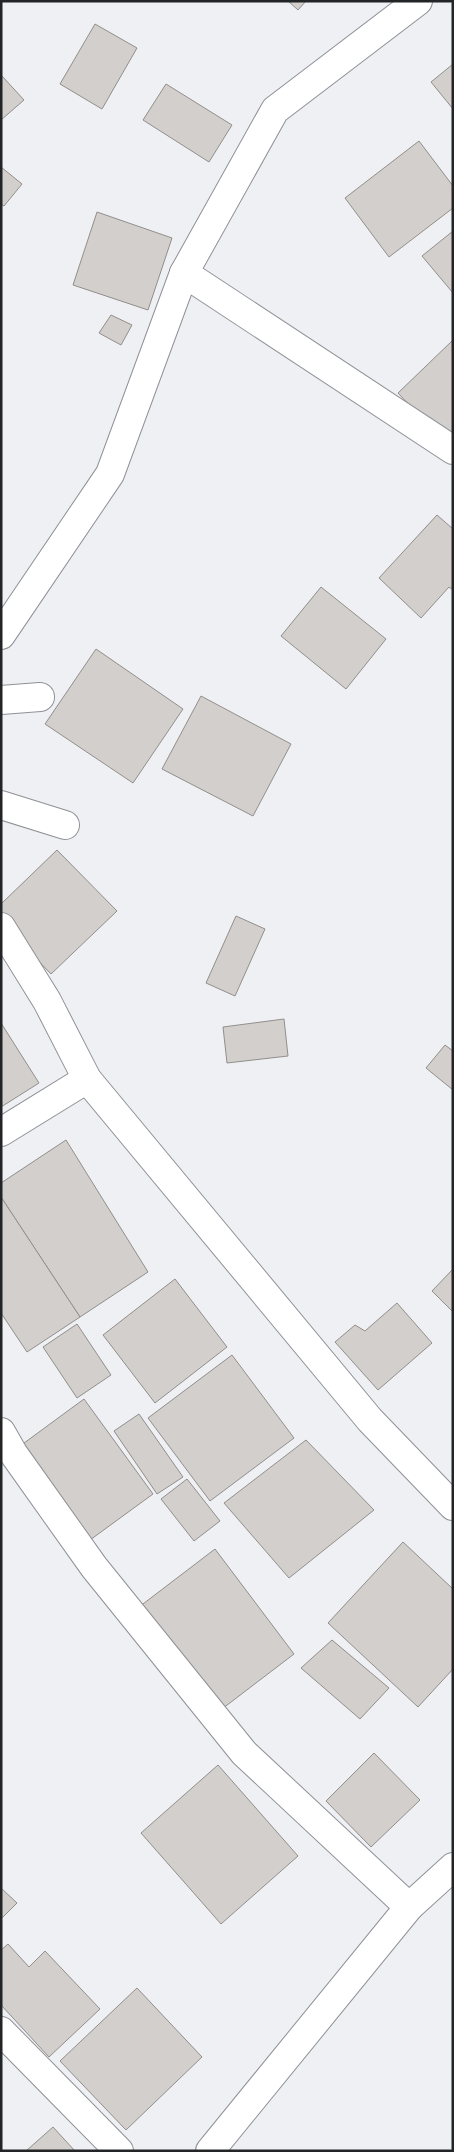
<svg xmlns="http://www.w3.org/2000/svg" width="454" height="2152" viewBox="0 0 454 2152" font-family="Rubik,sans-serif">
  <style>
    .building { fill: #d3cfcc; stroke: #928e8b }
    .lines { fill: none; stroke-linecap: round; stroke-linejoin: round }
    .minor-casing { stroke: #8f9196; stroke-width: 30 }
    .minor { stroke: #fff; stroke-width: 28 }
  </style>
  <rect width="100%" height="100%" fill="#eef0f4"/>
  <!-- building -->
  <g class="building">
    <polygon points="288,1 306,1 298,10"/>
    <polygon points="95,24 137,48 102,109 60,84"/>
    <polygon points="453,64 453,109 431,82"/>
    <polygon points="2,76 24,100 1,120 1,77"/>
    <polygon points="166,84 232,125 209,162 143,120"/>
    <polygon points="419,141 453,186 453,208 389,257 345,198"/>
    <polygon points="1,167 22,184 4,206 1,204"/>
    <polygon points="97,212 172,238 148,310 73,285"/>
    <polygon points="453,231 453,293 422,256"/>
    <polygon points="111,315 132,325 121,345 99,333"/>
    <polygon points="453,340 453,442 448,446 398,393"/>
    <polygon points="437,515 453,529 453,590 449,587 421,618 379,578"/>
    <polygon points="321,587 386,639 346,689 281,636"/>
    <polygon points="96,649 183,709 133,783 45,724"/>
    <polygon points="201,696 291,744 253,816 162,769"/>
    <polygon points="57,850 117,911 51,974 1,922 1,904"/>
    <polygon points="236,916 265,929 235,996 206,983"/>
    <polygon points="284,1019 288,1056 227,1063 223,1027"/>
    <polygon points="1,1023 39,1083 1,1107"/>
    <polygon points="445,1045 453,1051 453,1090 426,1068"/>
    <polygon points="66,1140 148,1272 80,1317 1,1197 1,1183"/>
    <polygon points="1,1197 80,1317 27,1352 1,1313"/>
    <polygon points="453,1269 453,1312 432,1291"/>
    <polygon points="175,1279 227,1347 155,1403 103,1335"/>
    <polygon points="397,1303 432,1343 378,1390 335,1342 355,1325 365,1331"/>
    <polygon points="77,1324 111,1375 77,1398 43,1347"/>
    <polygon points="232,1355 294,1438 210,1501 148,1418"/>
    <polygon points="84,1399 153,1494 90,1540 20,1446"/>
    <polygon points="139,1414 183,1477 157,1494 114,1431"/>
    <polygon points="306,1440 374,1510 289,1578 224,1503"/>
    <polygon points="187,1479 220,1521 194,1541 161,1499"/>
    <polygon points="403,1542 453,1589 453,1669 418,1707 328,1623"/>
    <polygon points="215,1549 294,1654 218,1712 139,1607"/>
    <polygon points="332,1640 389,1688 360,1719 301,1668"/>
    <polygon points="374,1753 420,1800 371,1847 326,1801"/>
    <polygon points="218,1765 298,1856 221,1924 141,1833"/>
    <polygon points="1,1888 17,1903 1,1919"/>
    <polygon points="8,1944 29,1967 45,1951 100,2009 49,2057 1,2005 1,1950"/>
    <polygon points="137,1988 202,2057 126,2130 60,2061"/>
    <polygon points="53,2127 75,2151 26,2151"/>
  </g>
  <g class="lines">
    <!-- minor casing -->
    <g class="minor-casing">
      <g id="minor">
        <polyline points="184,273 453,450"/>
        <polyline points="1,635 110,474 184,273 275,110 418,1"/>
        <polyline points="1,700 40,697"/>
        <polyline points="1,805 65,825"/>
        <polyline points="1,927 47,1001 87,1079 370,1420 453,1506"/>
        <polyline points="1,1132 87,1079"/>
        <polyline points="1,1432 13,1453 94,1567 244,1753 409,1907"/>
        <polyline points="1,2031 119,2151"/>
        <polyline points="210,2151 409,1907 453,1867"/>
      </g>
    </g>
    <!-- minor -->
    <use href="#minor" class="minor"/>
  </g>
  <!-- border -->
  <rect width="454" height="2152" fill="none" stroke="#232426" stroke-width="5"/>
</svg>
